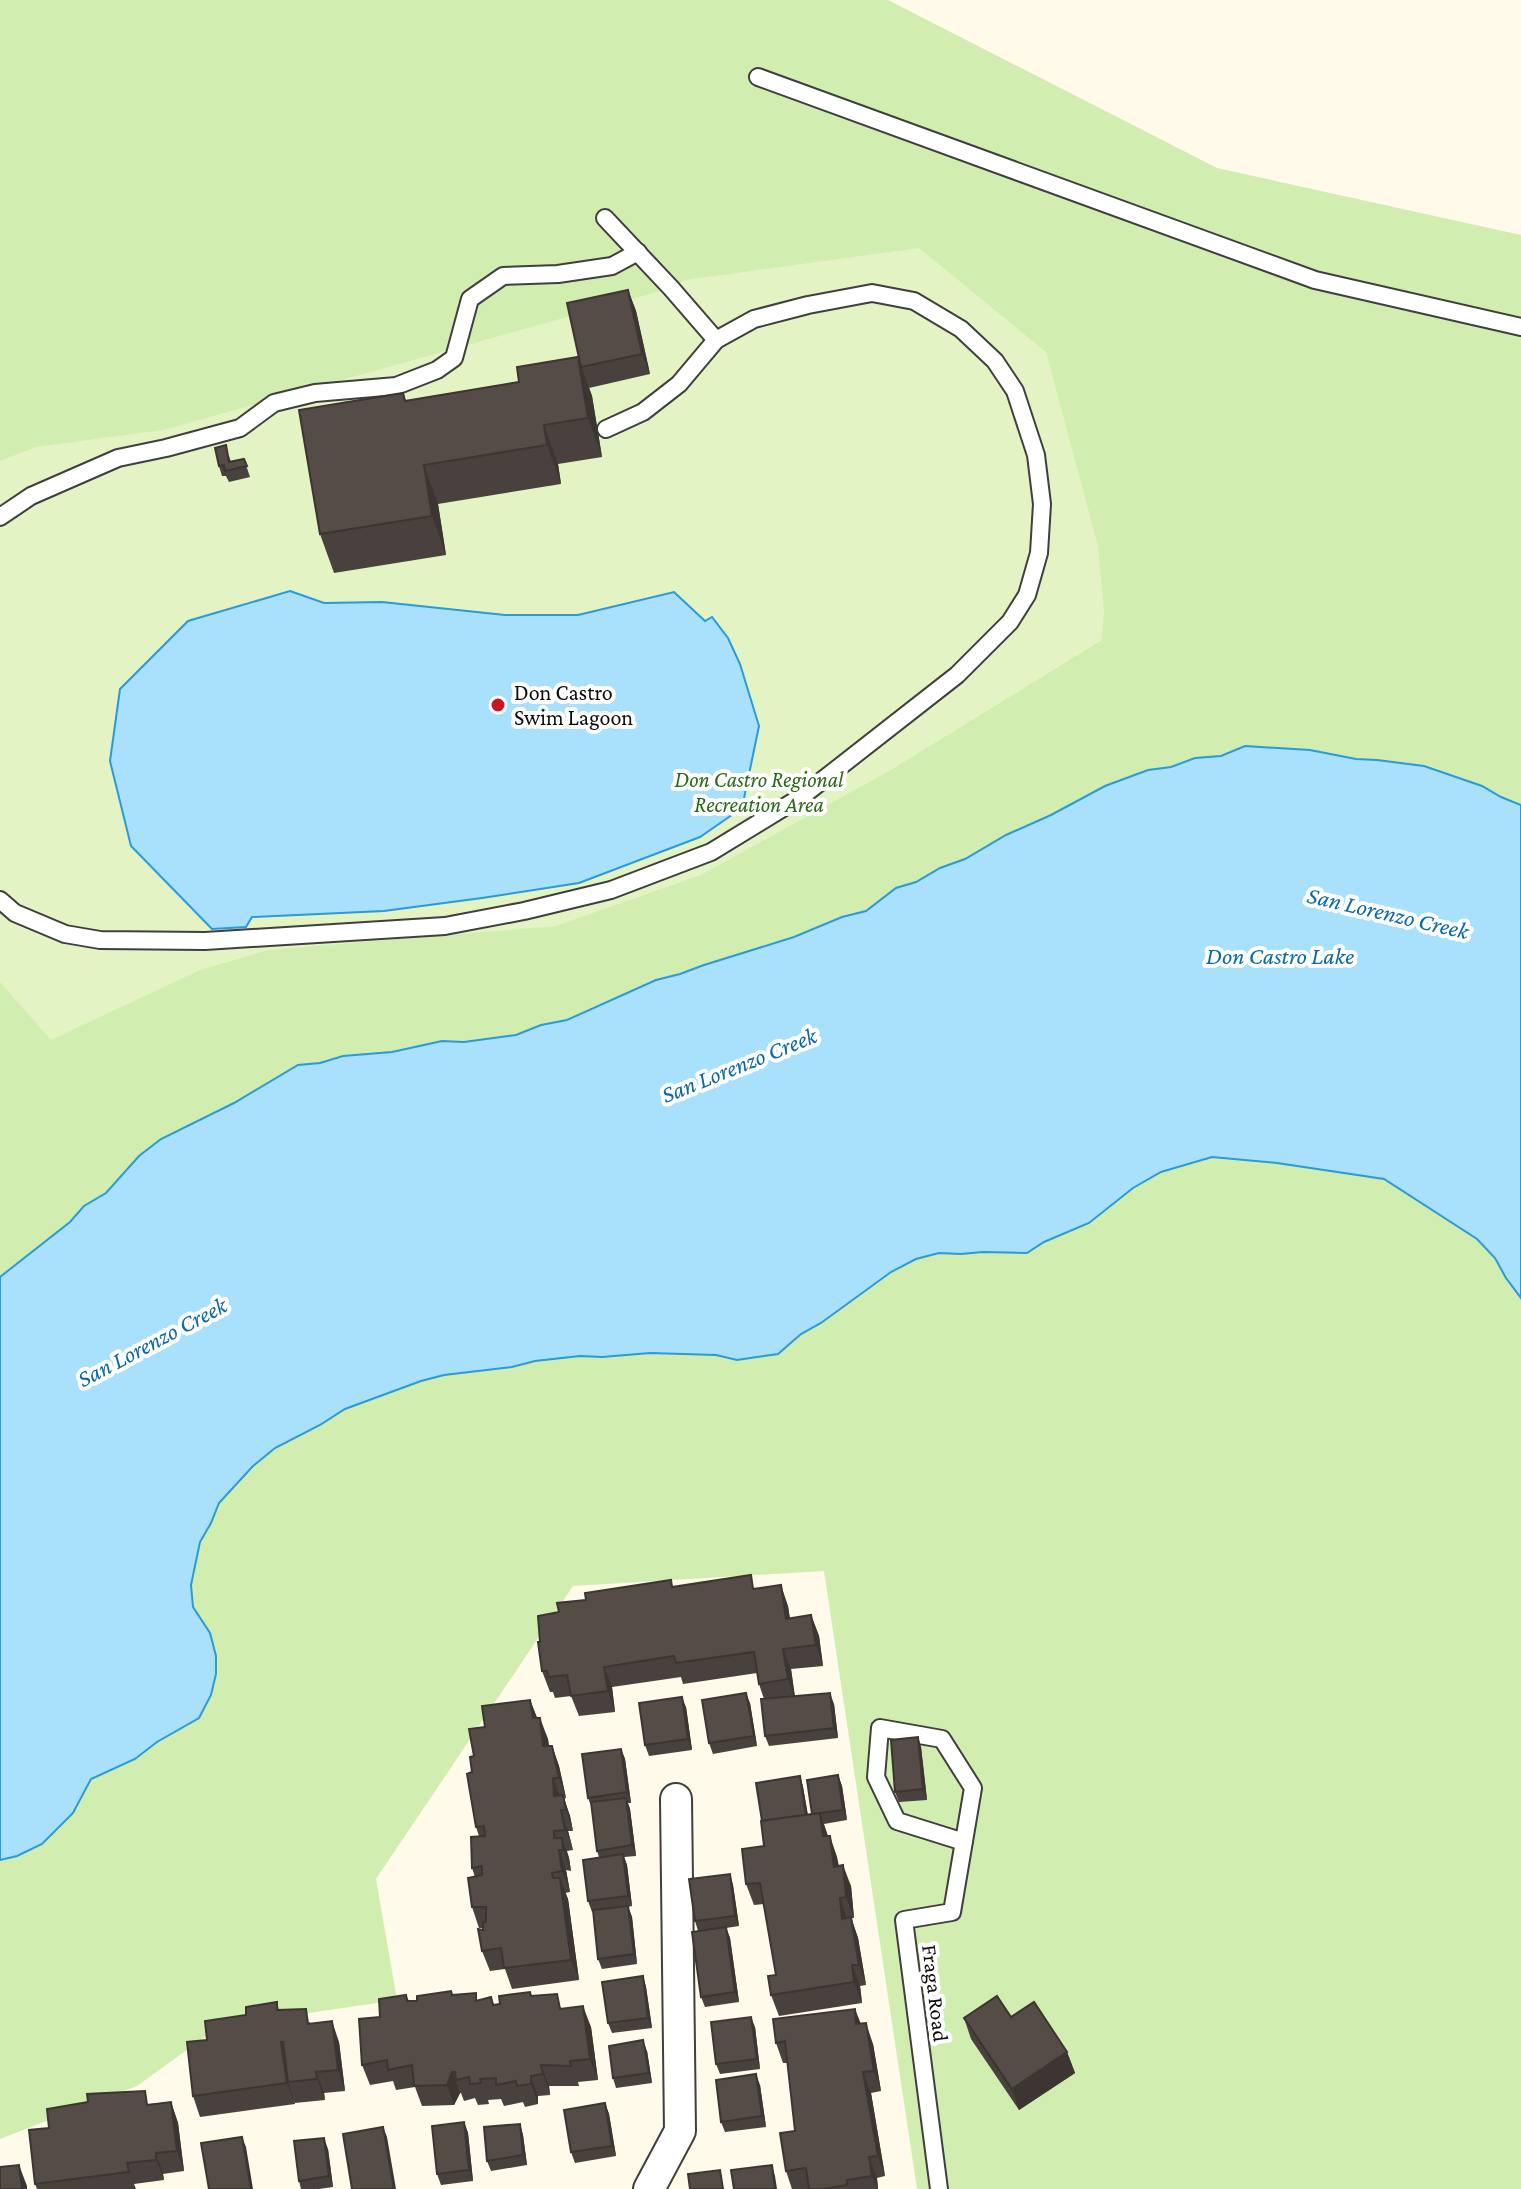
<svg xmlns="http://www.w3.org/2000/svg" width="1521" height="2189" viewBox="0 0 1521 2189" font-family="'Crimson Pro',serif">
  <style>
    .green { fill: #d2edb0 }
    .pitch { fill: #e4f3c3 }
    .water { fill: #a9e0fc; stroke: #299ada; stroke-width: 2 }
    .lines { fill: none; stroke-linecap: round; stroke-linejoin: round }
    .service-casing { stroke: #3f3f3f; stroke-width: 20 }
    .minor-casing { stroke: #3f3f3f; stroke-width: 34 }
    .service { stroke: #fff; stroke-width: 16 }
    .minor { stroke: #fff; stroke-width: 30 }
    .wall { fill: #49413d }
    .shaded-wall { fill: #3c3532 }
    .building { fill: #554c47; stroke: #3c3532; stroke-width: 2 }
    .poi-dot { fill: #c81726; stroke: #fff; stroke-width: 3 }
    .labels { text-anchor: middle; stroke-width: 8; stroke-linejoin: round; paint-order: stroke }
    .poi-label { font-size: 22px; fill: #0c0c0c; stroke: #fff; text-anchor: start }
    .park-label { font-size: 22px; font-style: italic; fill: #2a6917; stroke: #fff }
    .street-label { font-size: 22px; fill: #0c0c0c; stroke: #fff }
    .water-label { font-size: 24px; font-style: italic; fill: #0a69a8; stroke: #fff }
  </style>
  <rect width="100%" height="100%" fill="#fffaea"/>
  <!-- green -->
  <polygon class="green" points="0,0 888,0 1217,168 1521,235 1521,2189 917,2189 824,1571 573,1586 376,1879 397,2000 220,2026 137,2086 0,2139"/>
  <!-- pitch -->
  <polygon class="pitch" points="919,248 1046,352 1098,546 1104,610 1102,640 891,770 701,875 556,926 269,950 200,970 51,1040 0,982 0,461 36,447 163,430 671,288 685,280"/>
  <!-- water -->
  <g class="water">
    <polygon points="290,591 324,603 382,602 505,615 578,615 674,592 705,621 712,617 728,638 740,664 759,726 742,808 700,837 579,883 482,898 384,911 252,917 246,927 212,929 131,846 110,761 120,689 188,621"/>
    <polygon points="1245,746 1310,750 1356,759 1377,760 1424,766 1482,786 1501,797 1521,805 1521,1298 1506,1278 1495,1258 1477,1239 1384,1179 1277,1163 1212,1157 1161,1172 1133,1188 1089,1223 1044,1242 1027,1253 983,1252 961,1254 939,1253 916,1259 891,1272 821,1323 801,1334 778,1354 737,1360 716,1355 650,1353 602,1357 580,1356 535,1361 512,1367 444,1375 421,1381 345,1409 320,1425 275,1448 253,1466 219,1503 211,1523 200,1542 191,1585 193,1607 210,1633 216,1656 216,1674 211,1695 199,1718 157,1742 135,1759 91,1779 73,1813 42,1844 17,1856 0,1860 0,1277 70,1222 84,1206 106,1193 139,1156 161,1139 234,1103 298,1065 320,1063 343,1056 392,1052 442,1041 464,1042 516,1035 541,1025 567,1020 656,980 680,974 704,965 794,937 842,917 866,911 896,888 916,882 940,868 965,859 1006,835 1051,815 1105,786 1148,770 1171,767 1195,758 1221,756"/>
  </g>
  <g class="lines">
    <!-- service casing -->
    <g class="service-casing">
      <g id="service">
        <polyline points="758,77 1315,280 1521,327"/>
        <polyline points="605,218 671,288 716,340"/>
        <polyline points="0,517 31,496 118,458 166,448 240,428 274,403 315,393 396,386 437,370 454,358 470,299 503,276 558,274 612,266 638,252"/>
        <polyline points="0,900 15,913 65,934 100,940 205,941 445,926 524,911 611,890 711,852 801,797 957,675 1010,622 1027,595 1039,553 1042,504 1036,455 1015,391 995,361 961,329 914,301 872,293 808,305 754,319 716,340 679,384 643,412 606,429"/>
        <polyline points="939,2189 904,1920 952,1912 973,1788 942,1739 880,1728 876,1777 897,1821 964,1842"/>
      </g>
    </g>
    <!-- minor casing -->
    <g class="minor-casing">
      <polyline id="minor" points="649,2189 680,2131 676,1799"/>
    </g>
    <!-- service -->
    <use href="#service" class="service"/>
    <!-- minor -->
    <use href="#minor" class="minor"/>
  </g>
  <!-- wall -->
  <g class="wall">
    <polygon points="628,290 636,311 650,374 589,388 592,396 602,457 558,464 561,484 438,504 446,555 334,573 320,534 403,393 406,401 519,382 578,357"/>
    <polygon points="229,456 231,462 244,459 250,477 229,482 226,476 222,476 219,466"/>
    <polygon points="674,1587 756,1589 788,1606 790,1619 811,1615 819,1636 823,1666 791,1669 795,1696 834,1704 838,1738 769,1746 765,1736 764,1699 759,1684 757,1673 683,1684 681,1677 612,1687 615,1712 579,1716 571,1696 555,1698 553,1692 550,1692 542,1671 540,1642 559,1612 586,1600"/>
    <polygon points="530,1700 537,1718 548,1739 549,1746 552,1746 559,1766 566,1798 564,1799 570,1816 573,1831 568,1831 573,1850 567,1851 569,1858 571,1871 566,1870 570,1892 565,1893 568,1899 579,1980 512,1989 505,1969 490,1971 482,1951 483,1928 479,1928 472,1907 475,1877 472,1868 479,1836 476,1827 472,1772 474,1756"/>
    <polygon points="750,1703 757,1746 713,1754 709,1743"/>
    <polygon points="686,1707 692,1750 649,1756 645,1745"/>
    <polygon points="918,1737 921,1747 927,1800 899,1802 895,1792"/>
    <polygon points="621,1749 625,1759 631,1803 628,1803 630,1809 636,1856 624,1857 627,1865 632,1906 628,1907 632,1917 637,1964 602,1969 598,1959 593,1912 592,1912 588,1901 599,1857 597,1851 592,1808 588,1798"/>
    <polygon points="838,1775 842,1786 847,1820 824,1824 828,1836 837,1857 839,1866 851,1886 854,1918 851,1918 858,1938 866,1985 860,1986 862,2003 779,2016 771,1995 776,1975 764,1904 754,1905 746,1884 800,1776 803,1787 808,1815 812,1814"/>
    <polygon points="730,1874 733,1885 739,1926 726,1928 730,1938 739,2002 705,2007 701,1997 698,1931 695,1921"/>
    <polygon points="643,1976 646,1987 652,2028 612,2033 608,2023"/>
    <polygon points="451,1991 452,1995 479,2000 491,1997 494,2005 531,1996 562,2008 591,2027 598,2080 578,2082 579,2086 549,2086 550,2095 538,2096 538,2104 525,2107 523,2102 504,2106 501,2099 488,2100 489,2104 478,2105 475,2098 464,2101 461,2093 460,2093 454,2105 422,2106 415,2087 396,2090 393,2081 370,2085 362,2065 380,2017 406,1995 409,2001 417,2001"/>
    <polygon points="277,2002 279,2010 311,2023 339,2042 345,2091 324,2093 325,2100 295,2103 294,2099 295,2104 200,2117 193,2096 207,2040 246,2015"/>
    <polygon points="1011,2017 1067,2052 1075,2073 1019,2110 971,2039 964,2018"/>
    <polygon points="860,2024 873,2044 881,2091 871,2093 885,2176 877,2178 878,2189 792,2189 786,2171 795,2131 787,2063 783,2063 776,2043"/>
    <polygon points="755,2027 760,2069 720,2074 716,2064"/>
    <polygon points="647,2051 652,2083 616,2088 613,2078"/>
    <polygon points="760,2085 766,2127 725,2132 721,2122"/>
    <polygon points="171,2102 178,2123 184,2171 163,2174 164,2180 134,2184 136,2189 37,2189 35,2184 49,2128 150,2104"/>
    <polygon points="605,2103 609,2114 616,2156 575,2163 571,2152"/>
    <polygon points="464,2122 468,2133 473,2181 441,2185 437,2174"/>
    <polygon points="520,2124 523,2135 527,2165 491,2171 487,2161"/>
    <polygon points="328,2149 333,2187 319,2189 301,2189 299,2181"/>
  </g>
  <!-- shaded-wall -->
  <g class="shaded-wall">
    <polygon points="628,290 636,311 650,374 642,354"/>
    <polygon points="578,357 592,396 602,457 588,418"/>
    <polygon points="544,425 558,464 561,484 547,445"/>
    <polygon points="424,465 438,504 446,555 432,516"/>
    <polygon points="781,1585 788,1606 793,1640 786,1619"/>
    <polygon points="811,1615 819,1636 823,1666 816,1645"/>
    <polygon points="783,1649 791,1669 795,1700 788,1679"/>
    <polygon points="604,1667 612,1687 615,1712 608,1691"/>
    <polygon points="746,1693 750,1703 757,1746 754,1736"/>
    <polygon points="830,1693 834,1704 838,1738 834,1728"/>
    <polygon points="682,1697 686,1707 692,1750 688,1739"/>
    <polygon points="530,1700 538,1720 533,1718"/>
    <polygon points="540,1718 548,1739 551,1767 543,1746"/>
    <polygon points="918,1737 921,1747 927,1800 923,1789"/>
    <polygon points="552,1746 559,1766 566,1798 559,1778"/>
    <polygon points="621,1749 625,1759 631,1803 627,1792"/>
    <polygon points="838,1775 842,1786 847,1820 843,1810"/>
    <polygon points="800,1776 803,1787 810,1828 807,1818"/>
    <polygon points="553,1778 561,1799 561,1811 568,1831 573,1850 554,1796"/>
    <polygon points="563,1795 570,1816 573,1831 566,1810"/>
    <polygon points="626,1798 630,1809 636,1856 632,1845"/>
    <polygon points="820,1813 827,1834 830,1857 823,1836"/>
    <polygon points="554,1831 566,1870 570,1892 562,1871 554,1838"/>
    <polygon points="830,1836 837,1857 841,1888 834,1867"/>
    <polygon points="562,1838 569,1858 571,1871 563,1850"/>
    <polygon points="623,1854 627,1865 632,1906 628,1896"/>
    <polygon points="843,1865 851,1886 854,1918 846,1897"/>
    <polygon points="730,1874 733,1885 739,1926 735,1916"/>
    <polygon points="560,1878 568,1899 579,1980 571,1960"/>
    <polygon points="840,1898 847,1919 842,1919"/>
    <polygon points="628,1906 632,1917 637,1964 634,1954"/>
    <polygon points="851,1917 858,1938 866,1985 859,1965"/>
    <polygon points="726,1927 730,1938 739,2002 735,1992"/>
    <polygon points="852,1965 860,1986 862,2003 854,1982"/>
    <polygon points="643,1976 646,1987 652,2028 648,2018"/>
    <polygon points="583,2006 591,2027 598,2080 590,2059"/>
    <polygon points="855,2009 863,2029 856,2024"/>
    <polygon points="751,2017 755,2027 760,2069 757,2059"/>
    <polygon points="332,2021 339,2042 345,2091 338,2070"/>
    <polygon points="866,2023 873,2044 881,2091 874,2071"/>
    <polygon points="643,2040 647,2051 652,2083 649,2073"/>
    <polygon points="281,2042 289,2063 288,2082 295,2104 287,2083"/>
    <polygon points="1067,2052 1075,2073 1019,2110 1012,2089"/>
    <polygon points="541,2065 549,2086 550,2095 543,2074"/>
    <polygon points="316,2072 324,2093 325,2100 317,2079"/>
    <polygon points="452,2072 460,2093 454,2105 447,2085"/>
    <polygon points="863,2072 871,2093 885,2176 878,2156"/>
    <polygon points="756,2074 760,2085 766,2127 762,2116"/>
    <polygon points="531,2076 538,2096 538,2104 531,2084"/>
    <polygon points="171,2102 178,2123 184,2171 177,2151"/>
    <polygon points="605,2103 609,2114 616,2156 612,2146"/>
    <polygon points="464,2122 468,2133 473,2181 469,2170"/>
    <polygon points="520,2124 523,2135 527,2165 523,2155"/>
    <polygon points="383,2127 387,2137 396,2189 394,2189"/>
    <polygon points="242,2137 246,2147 253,2189 251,2189"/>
    <polygon points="324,2138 328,2149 333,2187 329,2176"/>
    <polygon points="156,2153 163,2174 164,2180 156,2160"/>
    <polygon points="869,2157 877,2178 878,2189 877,2189 872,2176"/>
    <polygon points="19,2165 27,2186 27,2189 22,2189"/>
    <polygon points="772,2165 775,2176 777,2189 775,2189"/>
  </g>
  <!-- building -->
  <g class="building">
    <polygon points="628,290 642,354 581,367 567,303"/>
    <polygon points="578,357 588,418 544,425 547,445 424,465 432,516 320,534 299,410 403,393 405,401 519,382 517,367"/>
    <polygon points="226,445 229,462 244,459 247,466 225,471 224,465 219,466 215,448"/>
    <polygon points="751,1575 753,1589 781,1585 786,1619 811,1615 816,1645 783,1649 788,1679 759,1684 754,1652 676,1663 674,1656 604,1667 608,1691 571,1696 567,1675 548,1677 547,1671 542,1671 538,1642 540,1642 538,1616 559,1612 557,1603 586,1600 585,1593 671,1580 672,1587"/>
    <polygon points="746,1693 754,1736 709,1743 702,1700"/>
    <polygon points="830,1693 834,1728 765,1736 761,1699"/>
    <polygon points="682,1697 688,1739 645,1745 639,1703"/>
    <polygon points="530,1700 533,1718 540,1718 543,1746 552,1746 559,1778 553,1778 554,1796 563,1795 566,1810 561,1810 565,1830 554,1831 554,1838 562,1838 563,1850 559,1850 562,1871 552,1873 553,1878 560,1878 571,1960 504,1968 501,1948 482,1951 478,1929 483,1930 483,1922 486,1922 486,1907 472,1907 468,1878 482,1875 482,1866 472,1868 471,1837 485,1836 484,1826 476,1827 467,1774 472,1772 470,1757 474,1756 469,1729 485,1727 482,1706"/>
    <polygon points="918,1737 923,1789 895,1792 891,1740"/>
    <polygon points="621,1749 627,1792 588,1798 582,1754"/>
    <polygon points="838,1775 843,1810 812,1814 807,1780"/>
    <polygon points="800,1776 806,1815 762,1821 756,1783"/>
    <polygon points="626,1798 632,1845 597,1851 591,1802"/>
    <polygon points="820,1813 823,1836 830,1836 834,1867 843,1865 846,1897 840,1898 842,1919 851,1917 859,1965 852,1965 854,1982 771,1995 768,1976 776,1975 760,1883 746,1884 742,1849 764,1846 761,1821"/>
    <polygon points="623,1854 628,1896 588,1901 583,1860"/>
    <polygon points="730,1874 735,1916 695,1921 689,1879"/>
    <polygon points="628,1906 634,1954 598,1959 593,1910"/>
    <polygon points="726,1927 735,1992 701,1997 692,1932"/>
    <polygon points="643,1976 648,2018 608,2023 602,1982"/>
    <polygon points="451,1991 452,1995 476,1993 476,2001 491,1997 493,2005 500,2004 499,1996 530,1992 531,1996 557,1994 560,2009 583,2006 590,2059 570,2061 571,2066 541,2065 543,2074 531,2076 531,2084 517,2086 516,2081 496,2085 496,2078 480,2079 481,2083 470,2084 469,2077 456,2080 455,2072 452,2072 447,2085 414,2086 412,2065 388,2070 387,2060 362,2065 359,2019 380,2017 379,1999 406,1995 407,2001 417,2001 417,1996"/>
    <polygon points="997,1996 1011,2017 1034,2002 1067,2052 1012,2089 964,2018"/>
    <polygon points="277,2002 277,2010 306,2009 308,2024 332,2021 338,2070 316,2072 317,2079 288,2082 283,2042 281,2042 287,2083 193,2096 187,2042 207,2040 205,2021 246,2015 246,2007"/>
    <polygon points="855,2009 856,2024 866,2023 874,2071 863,2072 878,2156 869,2157 872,2176 847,2180 847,2185 822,2189 809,2189 806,2168 786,2171 780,2133 795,2131 785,2041 776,2043 773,2019"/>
    <polygon points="751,2017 757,2059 716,2064 711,2022"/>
    <polygon points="643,2040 649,2073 613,2078 609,2046"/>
    <polygon points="756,2074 762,2116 721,2122 716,2080"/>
    <polygon points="145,2091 147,2105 171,2102 177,2151 156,2153 156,2160 127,2163 129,2172 35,2184 29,2130 49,2128 47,2109 88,2102 87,2094"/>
    <polygon points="605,2103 612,2146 571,2152 564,2110"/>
    <polygon points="464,2122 469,2170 437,2174 432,2126"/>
    <polygon points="520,2124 523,2155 487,2161 484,2127"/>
    <polygon points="383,2127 394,2189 352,2189 343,2134"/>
    <polygon points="242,2137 251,2189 209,2189 201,2143"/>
    <polygon points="324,2138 329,2176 299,2181 294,2141"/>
    <polygon points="19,2165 22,2189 0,2189 0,2167"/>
    <polygon points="772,2165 775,2189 734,2189 731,2170"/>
    <polygon points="720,2170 723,2189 690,2189 688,2174"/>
  </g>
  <!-- markers -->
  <circle class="poi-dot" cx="498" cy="705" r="8"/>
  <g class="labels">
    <!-- poi labels -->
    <g class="poi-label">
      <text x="514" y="700">Don Castro<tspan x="514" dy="25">Swim Lagoon</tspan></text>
    </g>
    <!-- park labels -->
    <g class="park-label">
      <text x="759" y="787">Don Castro Regional<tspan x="759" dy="25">Recreation Area</tspan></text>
    </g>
    <!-- street labels -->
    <g class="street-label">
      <text transform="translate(936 1993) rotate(83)" y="8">Fraga Road</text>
    </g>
    <!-- water labels -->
    <g class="water-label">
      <text transform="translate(1388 913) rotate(13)" y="8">San Lorenzo Creek</text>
      <text x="1280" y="964">Don Castro Lake</text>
      <text transform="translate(739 1065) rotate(-22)" y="8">San Lorenzo Creek</text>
      <text transform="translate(152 1342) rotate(-28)" y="8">San Lorenzo Creek</text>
    </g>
  </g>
</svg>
